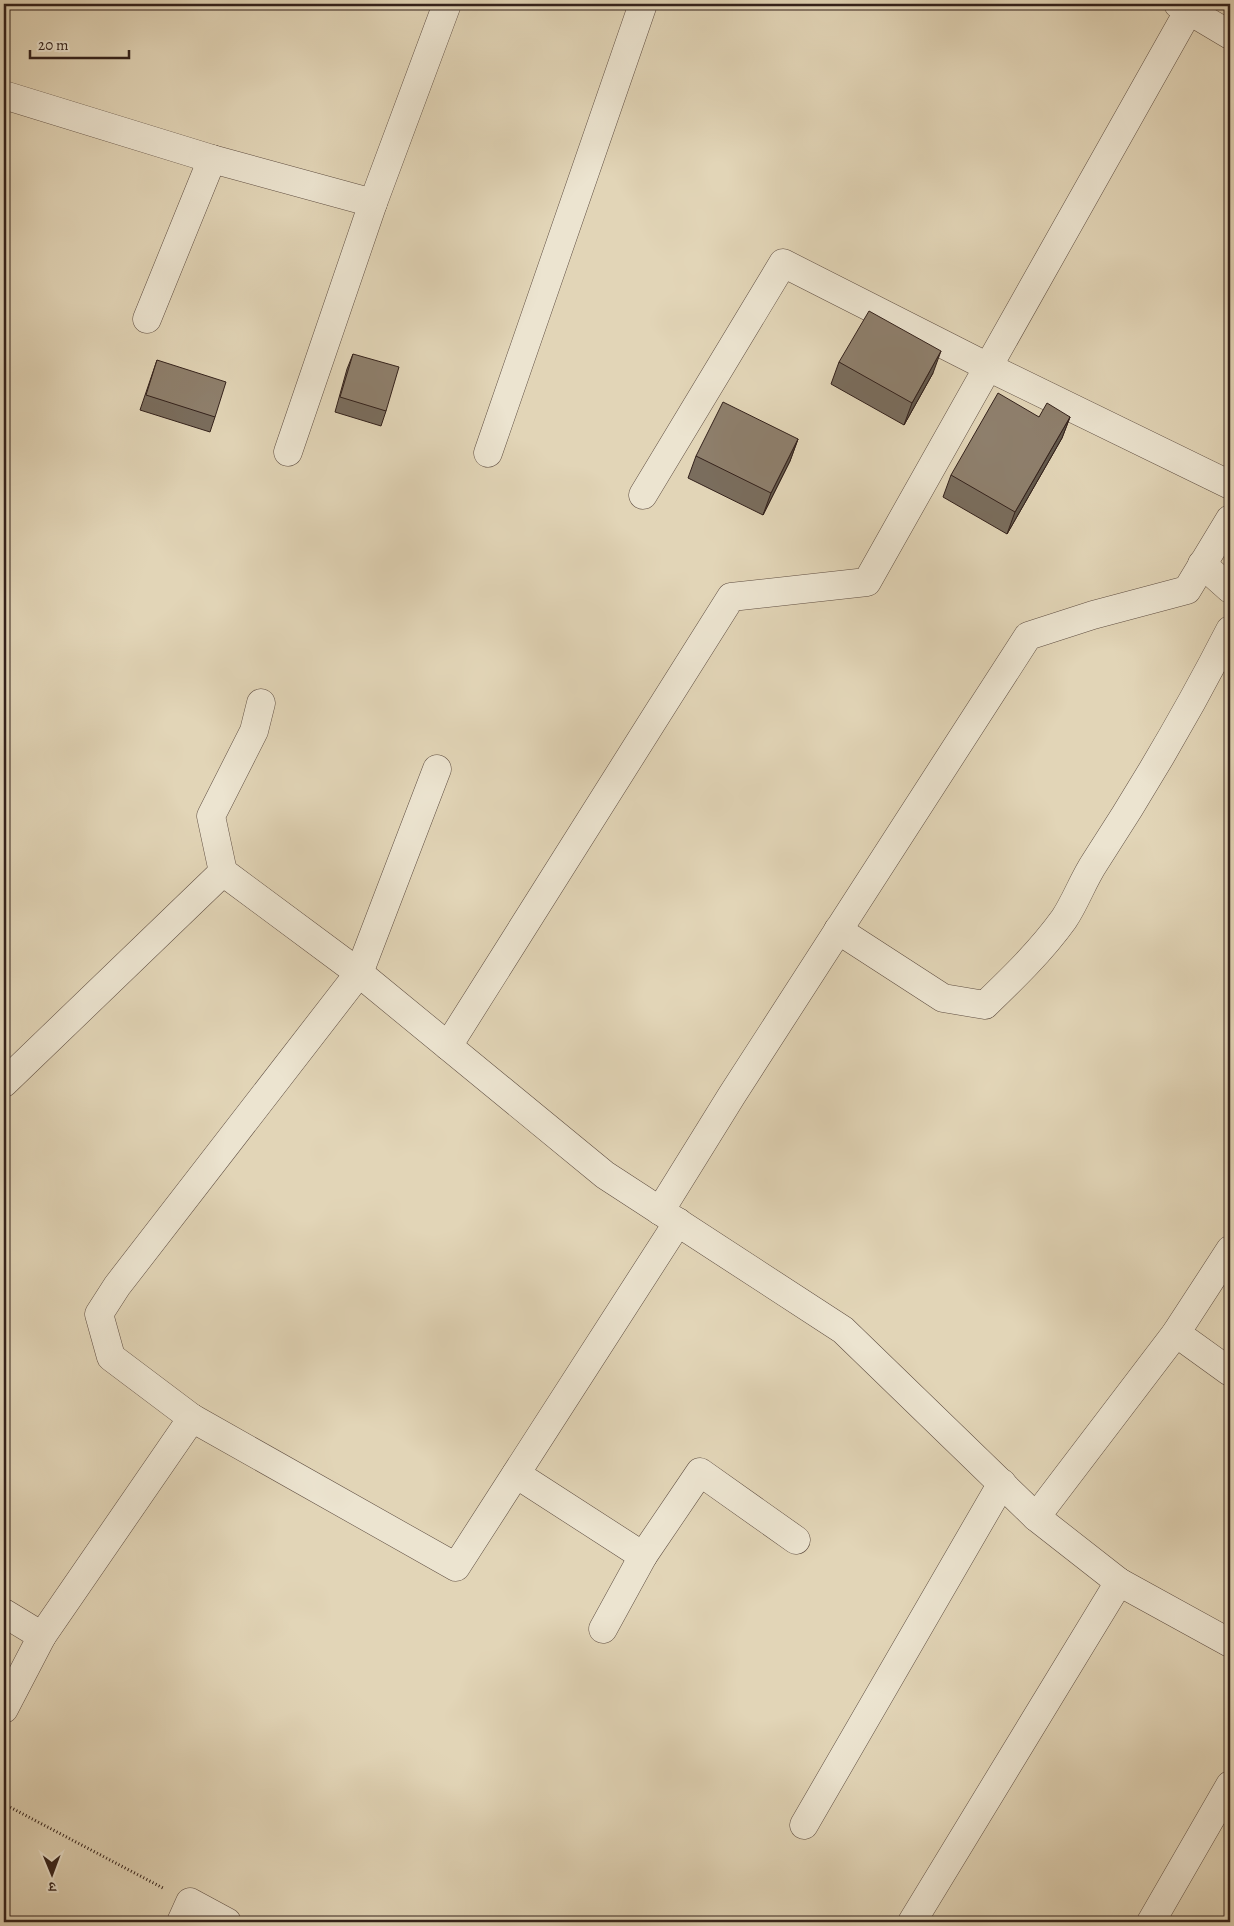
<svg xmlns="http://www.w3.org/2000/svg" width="1234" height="1926" viewBox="0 0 1234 1926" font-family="Alegreya,'Noto Serif Devanagari',serif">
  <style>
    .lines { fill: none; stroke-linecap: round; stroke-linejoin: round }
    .street-casing { stroke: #5f4e42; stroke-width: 29 }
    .path { stroke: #33211b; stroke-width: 3; stroke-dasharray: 1 2.5; stroke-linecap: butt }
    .street { stroke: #ece4d0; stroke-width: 28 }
    .wall { fill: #7a6d5d; stroke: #33211b }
    .shaded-wall { fill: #63594c; stroke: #33211b }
    .building { fill: #8e7f6c; stroke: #33211b }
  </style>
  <rect width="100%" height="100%" fill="#e2d5b7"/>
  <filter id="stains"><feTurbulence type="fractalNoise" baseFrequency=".004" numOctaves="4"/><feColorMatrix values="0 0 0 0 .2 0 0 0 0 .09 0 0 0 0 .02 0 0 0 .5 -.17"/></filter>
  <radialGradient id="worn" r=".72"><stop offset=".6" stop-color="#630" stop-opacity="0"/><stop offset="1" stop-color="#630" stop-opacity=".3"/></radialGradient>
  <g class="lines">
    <!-- street casing -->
    <g class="street-casing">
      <g id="street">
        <polyline points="1178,4 1230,35"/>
        <polyline points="4,95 212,159 373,203"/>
        <polyline points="147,319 212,159"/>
        <polyline points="288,452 373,203 447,4"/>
        <polyline points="488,453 643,4"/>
        <polyline points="643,495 783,263 988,367 1230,485"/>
        <polyline points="1202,564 1230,589"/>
        <polyline points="223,872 211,816 254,731 261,703"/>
        <path d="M838 930 943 998 985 1005C1013 978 1041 951 1064 919 1076 901 1083 880 1095 862 1144 787 1189 710 1230 630"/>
        <polyline points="448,1046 731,597 867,582 1189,10"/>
        <polyline points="4,1083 223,872 359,973 605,1175 843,1330 1036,1517 1119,1582 1230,1643"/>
        <polyline points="660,1211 732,1095 1028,636 1093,615 1187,590 1230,519"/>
        <polyline points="1176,1333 1230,1372"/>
        <polyline points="192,1418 456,1567 678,1222"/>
        <polyline points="516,1474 643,1556 700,1472 796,1540"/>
        <polyline points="1036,1517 1176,1333 1230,1250"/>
        <polyline points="4,1613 42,1636 4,1709"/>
        <polyline points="603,1629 643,1556"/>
        <polyline points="42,1636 192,1418 111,1357 99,1314 117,1286 359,973 437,769"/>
        <polyline points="804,1825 1002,1483"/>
        <polyline points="181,1922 190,1902 227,1922"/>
        <polyline points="912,1922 1119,1582"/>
        <polyline points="1151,1922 1230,1785"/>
      </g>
    </g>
    <!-- path -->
    <polyline class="path" points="4,1804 163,1888"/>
    <!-- street -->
    <use href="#street" class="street"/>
  </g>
  <!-- wall -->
  <g class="wall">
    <polygon points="353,354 386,411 381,426 335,412 347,369"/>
    <polygon points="157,360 215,417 210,432 140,410"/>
    <polygon points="839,362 933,373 904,425 831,384"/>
    <polygon points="1039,417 1070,417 1062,438 1007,534 943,497 951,475"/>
    <polygon points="798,439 790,461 763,515 688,478 696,456"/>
  </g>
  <!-- shaded-wall -->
  <g class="shaded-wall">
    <polygon points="941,351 933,373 904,425 912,403"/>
    <polygon points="1070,417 1062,438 1007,534 1015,512"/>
    <polygon points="798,439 790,461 763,515 771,493"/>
  </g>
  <!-- building -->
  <g class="building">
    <polygon points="869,311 941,351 912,403 839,362"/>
    <polygon points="353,354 399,367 386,411 340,397"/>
    <polygon points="157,360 226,382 215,417 146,395"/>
    <polygon points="998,393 1039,417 1047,403 1070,417 1015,512 951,475"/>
    <polygon points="723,402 798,439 771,493 696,456"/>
  </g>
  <!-- margin -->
  <rect width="1234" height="1926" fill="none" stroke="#e2d5b7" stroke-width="20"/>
  <rect x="5" y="5" width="1224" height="1916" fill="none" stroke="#33211b" stroke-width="2.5"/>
  <rect x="10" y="10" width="1214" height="1906" fill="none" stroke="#33211b"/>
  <!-- north arrow -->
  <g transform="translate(52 1874) rotate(179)" stroke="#ece4d0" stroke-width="4" paint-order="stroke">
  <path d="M0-4L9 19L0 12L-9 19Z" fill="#33211b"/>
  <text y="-8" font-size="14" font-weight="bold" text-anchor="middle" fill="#33211b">उ</text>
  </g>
  <!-- scale -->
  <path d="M30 50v8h99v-8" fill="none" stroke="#33211b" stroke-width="2.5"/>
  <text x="38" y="50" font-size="15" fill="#33211b" stroke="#ece4d0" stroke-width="4" paint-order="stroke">20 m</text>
  <rect width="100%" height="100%" filter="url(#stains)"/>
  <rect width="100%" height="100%" fill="url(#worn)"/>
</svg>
